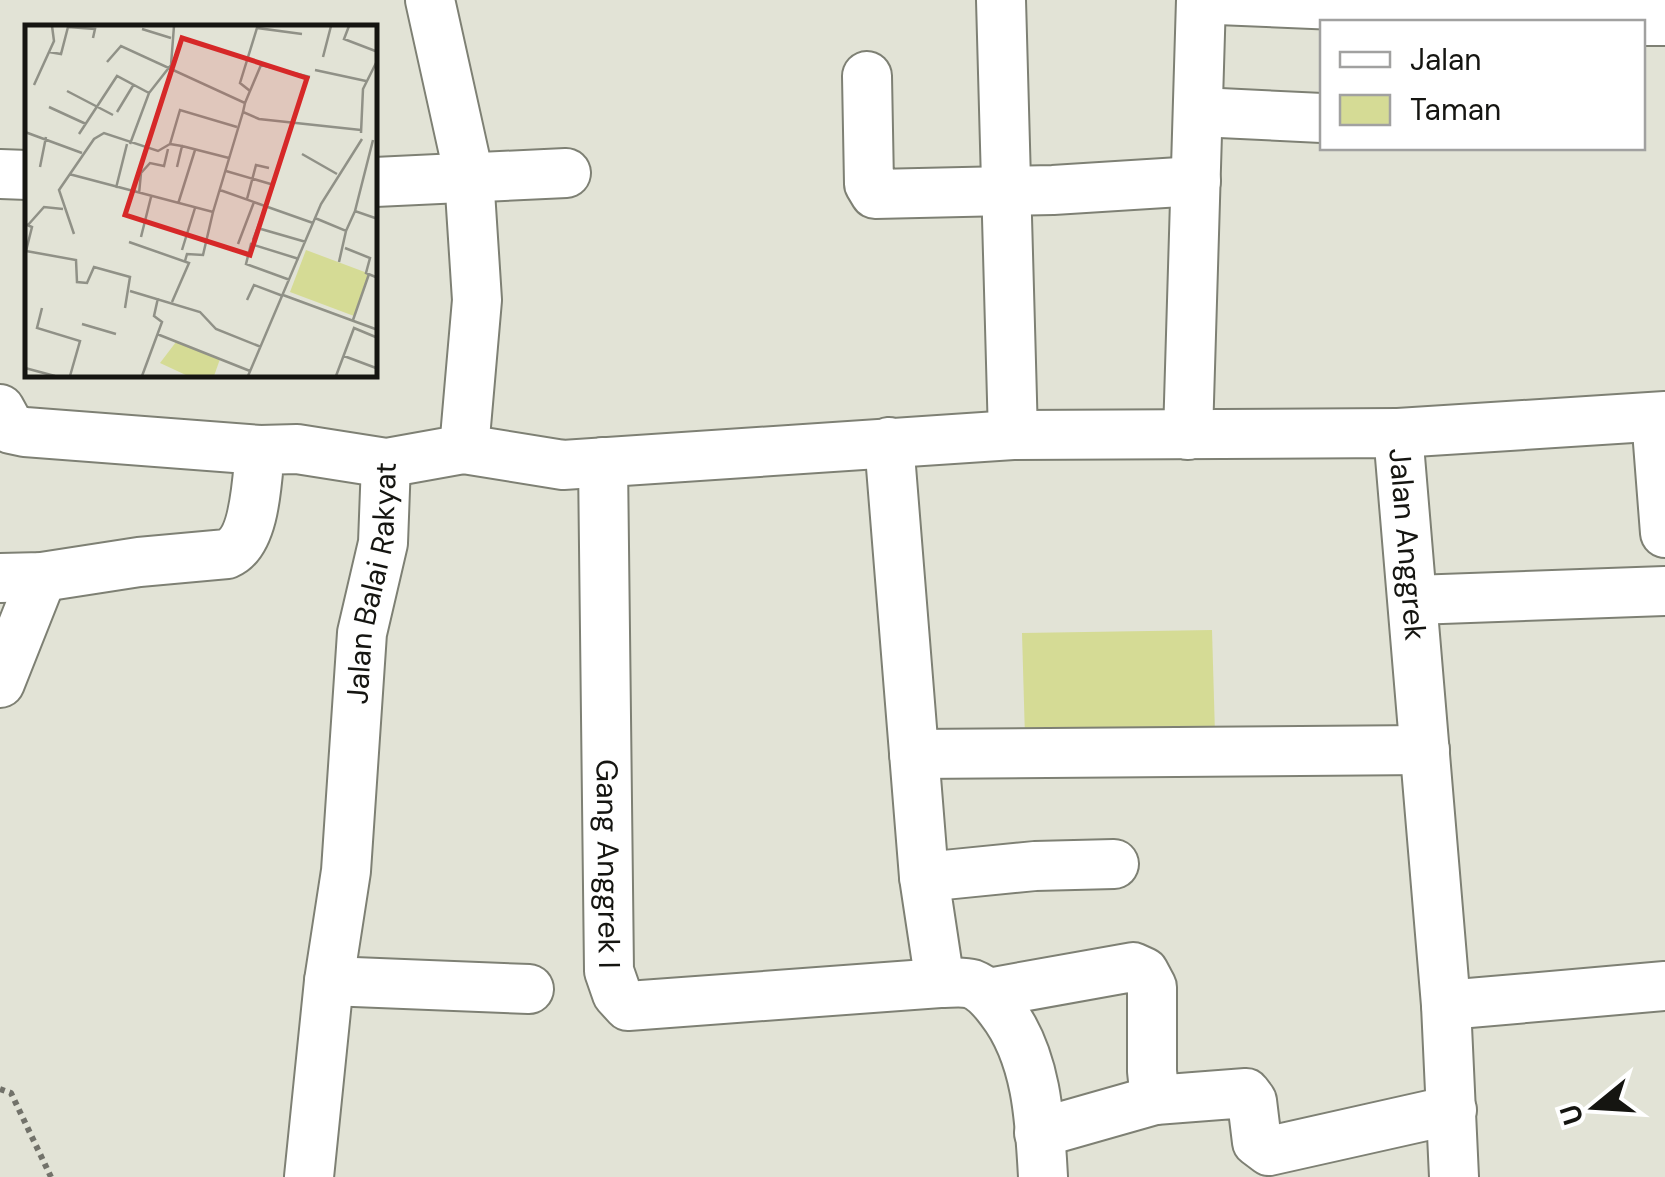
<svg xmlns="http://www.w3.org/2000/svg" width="1665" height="1177" viewBox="0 0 1665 1177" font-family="'DM Sans',sans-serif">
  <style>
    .green { fill: #d5db95 }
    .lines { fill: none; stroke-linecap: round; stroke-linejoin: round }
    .street-casing { stroke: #7e8074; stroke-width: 52 }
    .path { stroke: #72726a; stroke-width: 6; stroke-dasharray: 5 5; stroke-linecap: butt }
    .street { stroke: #fff; stroke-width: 48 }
    .labels { text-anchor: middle; stroke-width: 10; stroke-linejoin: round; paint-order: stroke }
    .street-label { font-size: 30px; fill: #151511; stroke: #fff }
    .inset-road { fill: none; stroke: #909187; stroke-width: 2.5 }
    .view { fill: #d62828; fill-opacity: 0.15; stroke: #d62828; stroke-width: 5 }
    .inset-edge { fill: none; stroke: #151511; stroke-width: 5 }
  </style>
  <rect width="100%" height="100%" fill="#e2e3d6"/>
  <!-- green -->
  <polygon class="green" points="1212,630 1215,734 1025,738 1022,633"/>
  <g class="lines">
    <!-- street casing -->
    <g class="street-casing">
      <g id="street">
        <polyline points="1001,0 1013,435"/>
        <polyline points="1218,0 1526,13"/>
        <polyline points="1563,0 1563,21 1665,21"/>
        <polyline points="867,76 869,184 875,194 1053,190 1196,181"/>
        <polyline points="1199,112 1322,118"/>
        <polyline points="0,174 28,175"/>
        <polyline points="375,182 566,173"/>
        <polyline points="0,409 11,429 25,432 260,450"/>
        <polyline points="1656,417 1665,533"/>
        <polyline points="1398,433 1665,416"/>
        <polyline points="1188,435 1201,0"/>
        <polyline points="889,442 924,877"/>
        <path id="s1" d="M464 449 563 465 1013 435 1398 433 1446 1005 1454 1177"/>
        <path id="s2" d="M603 462 609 971 617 994 628 1006 940 983C951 983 962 981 972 984 985 989 993 999 1001 1010 1037 1056 1040 1120 1043 1177"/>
        <path d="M0 578 42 577 139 562 227 554C256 542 257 478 260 450L297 449 386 463 464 449 477 300 469 176 430 0"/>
        <polyline points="1414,600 1665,591"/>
        <polyline points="0,683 42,577"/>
        <polyline points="914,754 1425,750"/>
        <polyline points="329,981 529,989"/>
        <polyline points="940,983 924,877 1035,866 1114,864"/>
        <polyline points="988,993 1133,967 1144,972 1152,987 1152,1071 1155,1100 1246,1093 1252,1101 1257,1142 1269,1151 1452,1110"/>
        <polyline points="1446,1005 1665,986"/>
        <polyline points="1039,1133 1155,1100"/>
        <path id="s3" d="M309 1177 329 981 346 871 362 633 383 543 386 463"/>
      </g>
    </g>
    <!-- path -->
    <polyline class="path" points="0,1089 11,1093 51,1177"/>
    <!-- street -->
    <use href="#street" class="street"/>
  </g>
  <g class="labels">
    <!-- street labels -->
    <g class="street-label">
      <text dy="10" stroke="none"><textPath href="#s1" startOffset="1048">Jalan Anggrek</textPath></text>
      <text dy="10" stroke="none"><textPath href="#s3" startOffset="598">Jalan Balai Rakyat</textPath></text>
      <text dy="10" stroke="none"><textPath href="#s2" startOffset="402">Gang Anggrek I</textPath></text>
    </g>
  </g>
  <!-- overview -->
  <g transform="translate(25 25)">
    <rect width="352" height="352" fill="#e2e3d6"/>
    <path d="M281 225 345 249 329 291 265 267ZM151 317 195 334 189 351H163L135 338Z" fill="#d5db95"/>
    <path class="inset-road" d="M324 1 319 14 353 27M117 4 146 13M24 27 36 29 43 2 70 4 68 13M298 32 306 1M82 37 96 21 220 78 218 87 234 94 336 105M290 45 341 56M9 60 29 16 27 1M42 66 88 90M225 66 236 40 285 52M220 78 225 66 215 58 232 3 277 9M24 82 61 99M92 87 109 59M0 107 57 128M336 108 338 64 353 34M54 109 92 51 124 68M105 119 124 68 146 40 149 1M145 119 155 85 212 102M145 119 157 121 152 142M157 121 204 133M277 129 312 149M15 142 21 112M201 146 249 160M44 149 188 187 218 87M91 163 102 119M195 165 288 198M114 169 116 148 125 138 139 141 143 124M222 174 231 140 244 143M153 179 170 125M330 186 348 115M290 193 321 206 330 186 353 194M0 199 7 202 1 226 51 235 52 257 62 258 69 242 105 252 100 283M3 200 19 182 38 184M236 204 281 217M49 209 34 165 69 114 79 108 133 126 145 119M116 212 126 172M228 215 241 181M104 217 164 238 147 277M213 219 229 177M320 223 345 233 341 248 353 253M157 225 170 183M160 236 162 229 178 230 188 187M314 237 321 206M265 255 221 239 226 219 274 234M105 266 175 287 191 304 236 322M258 270 353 305M222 275 229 260 258 271M17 283 12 303 55 316 45 351M328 295 344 249M57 299 91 309M132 309 225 346M319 331 351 343M0 343 30 351M117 351 137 297 129 291 133 273M223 351 296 179 337 114M311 351 329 303 353 313"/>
    <path class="view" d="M157 13 282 53 225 230 100 190Z"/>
    <rect width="352" height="352" class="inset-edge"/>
  </g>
  <!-- legend -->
  <rect x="1320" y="20" width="325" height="130" fill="#ffffff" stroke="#a1a1a0" stroke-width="2.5"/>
  <rect x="1340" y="52" width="50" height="15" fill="#ffffff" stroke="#a1a1a0" stroke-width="2.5"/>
  <text x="1410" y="70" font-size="30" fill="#151511">Jalan</text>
  <rect x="1340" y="95" width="50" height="30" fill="#d5db95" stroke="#a1a1a0" stroke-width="2.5"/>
  <text x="1410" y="120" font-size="30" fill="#151511">Taman</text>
  <!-- north arrow -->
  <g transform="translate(1595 1107) rotate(252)" stroke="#ffffff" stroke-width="8" paint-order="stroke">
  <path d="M0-8L18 38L0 25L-18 38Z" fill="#151511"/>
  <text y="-15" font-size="28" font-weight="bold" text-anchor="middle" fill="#151511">U</text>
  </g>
</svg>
